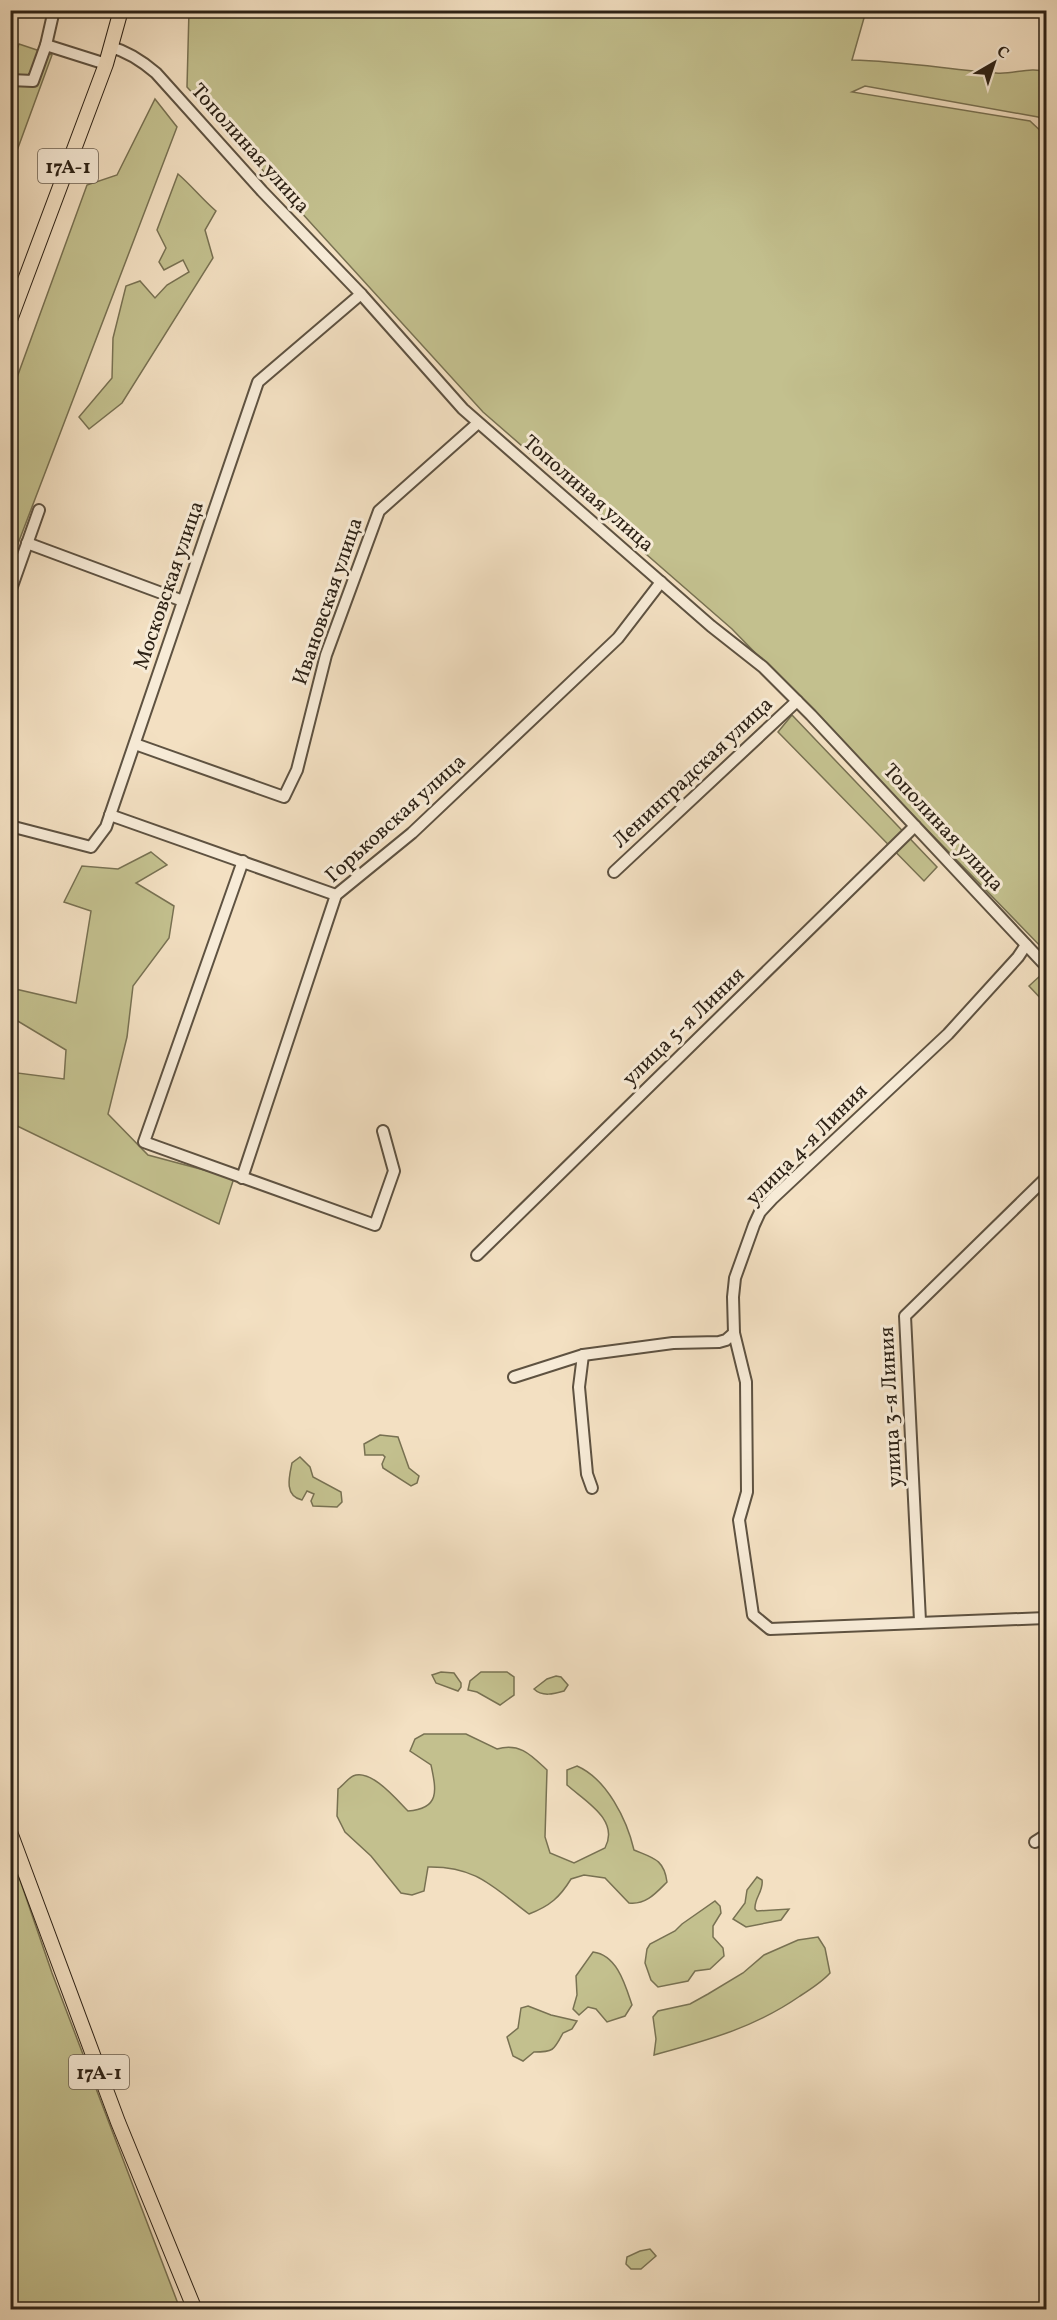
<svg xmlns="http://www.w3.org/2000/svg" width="1057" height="2320" viewBox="0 0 1057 2320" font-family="Vollkorn,serif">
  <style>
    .green { fill: #c3c08e; stroke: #787152; stroke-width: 1.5 }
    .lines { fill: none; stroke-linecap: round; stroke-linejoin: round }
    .minor-casing { stroke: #5e5241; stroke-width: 14 }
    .major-casing { stroke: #2d2216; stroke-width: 16 }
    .minor { stroke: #f7ebd7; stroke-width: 10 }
    .major { stroke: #f3e0c2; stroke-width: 14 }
    .labels { text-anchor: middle; stroke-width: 6; stroke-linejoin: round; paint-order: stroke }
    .shield { fill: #f7ebd7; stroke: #6a5e50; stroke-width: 1.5 }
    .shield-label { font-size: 20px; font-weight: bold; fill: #2d2216 }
    .street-label { font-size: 21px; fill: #2d2216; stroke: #f7ebd7 }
  </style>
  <rect width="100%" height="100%" fill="#f3e0c2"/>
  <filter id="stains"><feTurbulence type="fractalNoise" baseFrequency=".00333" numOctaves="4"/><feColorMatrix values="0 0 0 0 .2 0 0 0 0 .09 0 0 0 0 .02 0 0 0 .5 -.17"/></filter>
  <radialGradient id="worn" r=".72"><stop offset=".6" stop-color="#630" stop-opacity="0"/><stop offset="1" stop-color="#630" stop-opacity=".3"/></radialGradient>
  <!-- green -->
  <g class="green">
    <path d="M189 10 866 11 852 60C900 61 947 69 996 73 1012 75 1031 66 1046 72V123L1038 117 865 86 852 92 1030 121 1046 136V952L732 629 483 412 187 87Z"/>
    <polygon points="19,44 52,55 11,167 10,69"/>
    <polygon points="155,99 177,127 11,562 11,394 87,185 117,175"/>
    <path d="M178 174C192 186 202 199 216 211L205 230 213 258 122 403 89 429 79 417 112 378 113 338 126 286 140 281 155 298 167 285 189 272 183 260 164 270 159 262 166 248 157 230Z"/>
    <polygon points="792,715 937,867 924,881 778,732"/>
    <polygon points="151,852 167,865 136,883 174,906 169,938 133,986 127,1037 108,1114 148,1155 234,1178 219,1224 11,1123 10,1072 64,1079 66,1050 11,1017 11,988 76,1003 91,911 64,902 82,866 118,869"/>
    <polygon points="1042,974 1046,979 1046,1004 1029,986"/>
    <polygon points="380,1435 398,1437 409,1468 419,1476 417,1483 411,1486 383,1468 382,1464 385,1457 383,1455 365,1455 364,1444"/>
    <path d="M300 1457 310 1467 313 1477 341 1492 342 1502 337 1507 313 1506 311 1501 314 1494 307 1491 302 1500C284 1496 289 1477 292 1463Z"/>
    <polygon points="441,1672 454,1673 461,1683 461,1687 458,1691 436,1683 432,1675"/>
    <polygon points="481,1672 507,1672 514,1677 514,1695 500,1705 477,1692 468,1690 470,1681"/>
    <path d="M556 1676 561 1677 568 1685 564 1691C554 1694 542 1697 534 1689L547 1679Z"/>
    <path d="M424 1734H466L497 1749C520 1742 532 1756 547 1770L545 1837 550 1853 574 1863 605 1848C620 1820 585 1801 567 1785V1770L577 1766C607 1779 627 1820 634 1850 653 1858 664 1859 667 1882 656 1893 646 1905 629 1903L605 1878 584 1875 571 1879C560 1897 550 1906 529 1914 493 1887 476 1866 428 1867L424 1891 412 1895 401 1893 371 1856 345 1832 337 1816 338 1789C343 1786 348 1778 353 1776 371 1768 397 1800 408 1811 441 1809 436 1789 431 1765L410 1751 415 1739Z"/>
    <polygon points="10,1851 52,1973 180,2309 11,2309"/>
    <path d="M757 1877 762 1880C764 1891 754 1898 755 1909L757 1911 789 1909 781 1920 746 1927 733 1919 745 1903 747 1890Z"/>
    <polygon points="715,1901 720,1906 721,1913 713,1926 713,1937 723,1948 724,1956 710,1969 695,1971 688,1981 658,1987 651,1980 645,1963 647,1949 650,1944 675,1931 682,1924"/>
    <path d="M818 1937 825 1948 830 1973C822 1982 811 1989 800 1996 754 2028 708 2040 654 2055L656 2039 653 2017 658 2011 690 2004 708 1994 743 1973 764 1955 798 1940Z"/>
    <path d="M593 1952C617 1955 625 1984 632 2005L625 2016 607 2022 596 2009 588 2007 579 2015 573 2009 577 1995 576 1976Z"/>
    <path d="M528 2006 551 2015 577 2021 572 2029 563 2033C554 2050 554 2052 534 2052L523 2061 513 2056 507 2037 518 2028 521 2008Z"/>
    <polygon points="650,2249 656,2256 641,2269 631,2269 626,2264 627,2257 640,2251"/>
  </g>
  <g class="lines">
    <!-- minor casing -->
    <g class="minor-casing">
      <g id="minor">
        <polyline points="54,10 46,45 106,64"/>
        <path d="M111 47C129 52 142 61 156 73L262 191 361 294 463 409 711 626 763 667 811 715 1046 966"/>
        <polyline points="10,80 33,81 46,45"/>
        <polyline points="27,543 183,601"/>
        <polyline points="10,592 39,510"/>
        <polyline points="135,744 284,797 297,770 326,655 379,511 478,423"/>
        <polyline points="110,815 336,895"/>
        <polyline points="10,826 91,847 106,827 258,382 361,294"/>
        <polyline points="243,861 144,1142 375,1225 394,1171 383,1131"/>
        <polyline points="614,872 797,701"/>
        <polyline points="1026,945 1018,957 948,1034 772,1199 760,1212 754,1225 735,1278 733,1297 734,1333 746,1382 747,1492 739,1520 753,1615 770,1629 1046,1618"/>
        <polyline points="242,1178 336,895 412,833 618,638 661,582"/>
        <polyline points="477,1255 915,826"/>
        <polyline points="583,1355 579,1387 587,1474 592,1488"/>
        <polyline points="514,1377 583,1355 673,1343 719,1342 726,1340 734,1333"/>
        <polyline points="920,1621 905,1316 1046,1178"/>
        <polyline points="1035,1842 1046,1835"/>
      </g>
    </g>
    <!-- major casing -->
    <g class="major-casing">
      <g id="major">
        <polyline points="10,320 106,64 121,10"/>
        <polyline points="10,1832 118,2122 195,2310"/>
      </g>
    </g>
    <!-- minor -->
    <use href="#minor" class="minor"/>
    <!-- major -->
    <use href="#major" class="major"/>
  </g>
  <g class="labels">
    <!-- shield labels -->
    <g class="shield">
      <rect x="38" y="149" width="60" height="34" rx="4.5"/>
      <rect x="69" y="2055" width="60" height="34" rx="4.5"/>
    </g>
    <g class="shield-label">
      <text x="68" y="173">17А-1</text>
      <text x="99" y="2079">17А-1</text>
    </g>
    <!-- street labels -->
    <g class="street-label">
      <text transform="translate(251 148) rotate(48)" y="7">Тополиная улица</text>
      <text transform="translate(589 493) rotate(41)" y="7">Тополиная улица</text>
      <text transform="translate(168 585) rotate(-71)" y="7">Московская улица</text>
      <text transform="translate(327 601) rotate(-71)" y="7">Ивановская улица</text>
      <text transform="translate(692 772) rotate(-43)" y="7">Ленинградская улица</text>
      <text transform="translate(395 818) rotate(-42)" y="7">Горьковская улица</text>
      <text transform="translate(944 827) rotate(47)" y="7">Тополиная улица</text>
      <text transform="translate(683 1026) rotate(-44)" y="7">улица 5-я Линия</text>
      <text transform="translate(806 1144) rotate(-45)" y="7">улица 4-я Линия</text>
      <text transform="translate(890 1407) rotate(-93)" y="7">улица 3-я Линия</text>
    </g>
  </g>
  <!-- margin -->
  <rect width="1057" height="2320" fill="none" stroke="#f3e0c2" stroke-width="36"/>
  <rect x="12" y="12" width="1033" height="2296" fill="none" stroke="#2d2216" stroke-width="3"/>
  <rect x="18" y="18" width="1021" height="2284" fill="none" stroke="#2d2216" stroke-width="1.5"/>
  <!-- north arrow -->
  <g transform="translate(994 63) rotate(39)" stroke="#f7ebd7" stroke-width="4.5" paint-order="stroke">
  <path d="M0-4.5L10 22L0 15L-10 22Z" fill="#2d2216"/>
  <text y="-9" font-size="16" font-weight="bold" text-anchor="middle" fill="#2d2216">С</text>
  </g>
  <rect width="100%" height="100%" filter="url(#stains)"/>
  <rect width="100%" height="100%" fill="url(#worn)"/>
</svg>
